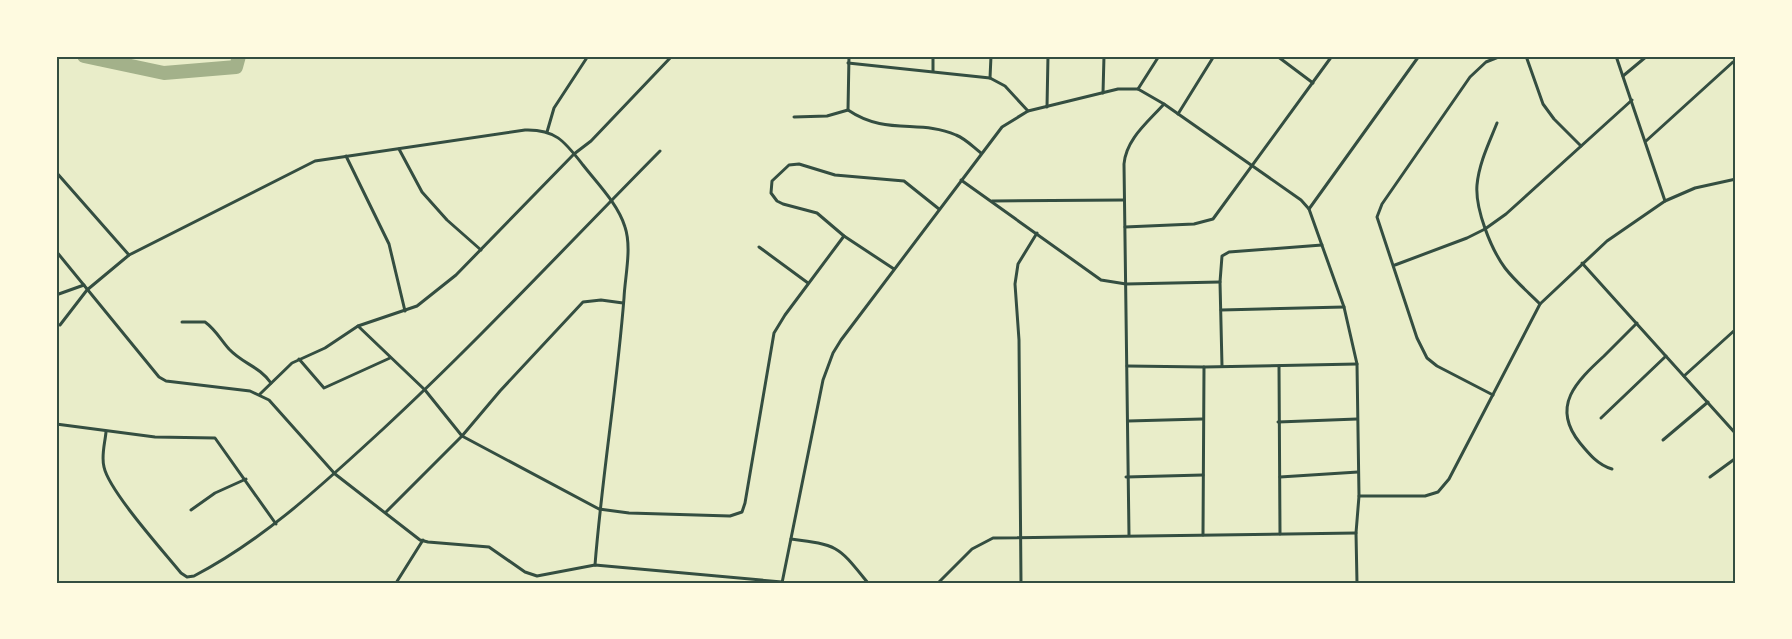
<svg xmlns="http://www.w3.org/2000/svg" width="1792" height="639" viewBox="0 0 1792 639" font-family="'Exo 2',sans-serif">
  <style>
    .lines { fill: none; stroke-linecap: round; stroke-linejoin: round }
    .river { stroke: #a3b18a; stroke-width: 14 }
    .minor { stroke: #344e41; stroke-width: 3 }
    .neatline { fill: none; stroke: #344e41; stroke-width: 2 }
  </style>
  <rect width="100%" height="100%" fill="#e9edc9"/>
  <g class="lines">
    <!-- river -->
    <polyline class="river" points="84,56 164,73 236,67 239,56"/>
    <!-- minor -->
    <g class="minor">
      <path d="M849 56 848 110C886 136 920 119 956 135 966 139 973 147 981 153"/>
      <polyline points="1277,56 1313,83"/>
      <polyline points="1526,56 1543,104 1554,119 1581,146"/>
      <polyline points="1616,56 1665,201"/>
      <polyline points="848,63 990,78 1005,86 1028,111"/>
      <polyline points="933,71 933,56"/>
      <polyline points="1623,76 1647,56"/>
      <polyline points="990,78 991,56"/>
      <polyline points="1138,89 1159,56"/>
      <polyline points="1103,93 1104,56"/>
      <polyline points="1047,107 1048,56"/>
      <polyline points="1178,114 1214,56"/>
      <polyline points="794,117 827,116 848,110"/>
      <path d="M1497 123C1489 143 1479 163 1477 185 1475 209 1491 249 1505 268 1515 281 1528 292 1540 304"/>
      <polyline points="547,132 554,108 588,56"/>
      <polyline points="1646,141 1733,62"/>
      <polyline points="399,149 422,192 447,220 481,250"/>
      <polyline points="346,156 389,244 405,311"/>
      <polyline points="56,172 129,255"/>
      <polyline points="961,180 1101,280 1126,284 1220,282"/>
      <polyline points="992,201 1124,200"/>
      <polyline points="1309,209 1419,56"/>
      <polyline points="1125,227 1194,224 1213,219 1332,56"/>
      <polyline points="759,247 808,283"/>
      <polyline points="56,251 159,377 166,381 250,391 269,400 335,474 420,540 428,542 489,547 525,572 537,576 595,565 782,582"/>
      <polyline points="1582,263 1736,434"/>
      <polyline points="1395,265 1467,238 1485,229 1506,214 1632,100"/>
      <polyline points="894,269 844,236 817,213 783,204 777,201 771,193 772,181 789,165 799,164 835,175 904,181 939,209"/>
      <polyline points="56,295 84,285"/>
      <polyline points="1221,310 1344,307"/>
      <path d="M182 322H205C215 329 221 340 229 349 243 364 259 366 271 383"/>
      <path d="M60 325 87 290 129 255 315 161 525 130C556 129 565 142 583 165 597 183 618 204 625 227 632 248 625 276 624 298 617 388 602 476 595 565"/>
      <polyline points="358,326 425,390 462,436 599,509 629,513 730,516 742,512 745,503 774,333 785,315 844,236"/>
      <polyline points="299,359 324,388 390,358"/>
      <polyline points="1127,366 1204,367 1357,364"/>
      <polyline points="1222,366 1220,282 1222,256 1229,252 1322,245"/>
      <polyline points="1279,366 1280,534"/>
      <polyline points="1684,376 1736,329"/>
      <polyline points="260,394 292,363 325,348 358,326 417,306 456,275 574,154 591,141 672,56"/>
      <polyline points="1493,395 1437,366 1427,358 1417,338 1377,217 1382,204 1470,77 1486,62 1501,56"/>
      <polyline points="1601,418 1666,356"/>
      <polyline points="1128,421 1202,419"/>
      <polyline points="1278,422 1357,419"/>
      <polyline points="56,424 155,437 215,438 276,524"/>
      <path d="M106 432C105 443 101 456 104 467 109 491 164 552 181 573L187 577 194 576C265 539 323 484 382 430 478 341 568 244 660 151"/>
      <polyline points="1663,440 1708,402"/>
      <path d="M1612 469C1598 465 1589 454 1580 443 1550 406 1577 381 1604 356 1615 345 1626 334 1637 323"/>
      <polyline points="1126,477 1203,475"/>
      <polyline points="1280,477 1358,472"/>
      <polyline points="1710,477 1736,458"/>
      <polyline points="1359,496 1425,496 1438,492 1449,479 1540,304 1607,241 1665,201 1695,188 1736,179"/>
      <polyline points="191,510 215,493 246,479"/>
      <polyline points="386,512 462,436 500,391 583,302 601,300 623,303"/>
      <path d="M1129 535 1124 164C1126 139 1148 122 1164 104"/>
      <polyline points="1203,535 1204,367"/>
      <path d="M791 539C839 545 838 546 868 583"/>
      <polyline points="396,583 423,540"/>
      <polyline points="782,583 823,380 833,353 841,340 1002,127 1028,111 1118,89 1138,89 1164,104 1301,200 1309,209 1344,307 1357,364 1359,496 1356,533 1357,583"/>
      <polyline points="938,583 972,549 993,538 1356,533"/>
      <polyline points="1021,583 1019,340 1015,284 1018,264 1037,233"/>
    </g>
  </g>
  <!-- border -->
  <rect width="1792" height="639" fill="none" stroke="#fefae0" stroke-width="115"/>
  <rect x="58" y="58" width="1676" height="524" class="neatline"/>
</svg>
